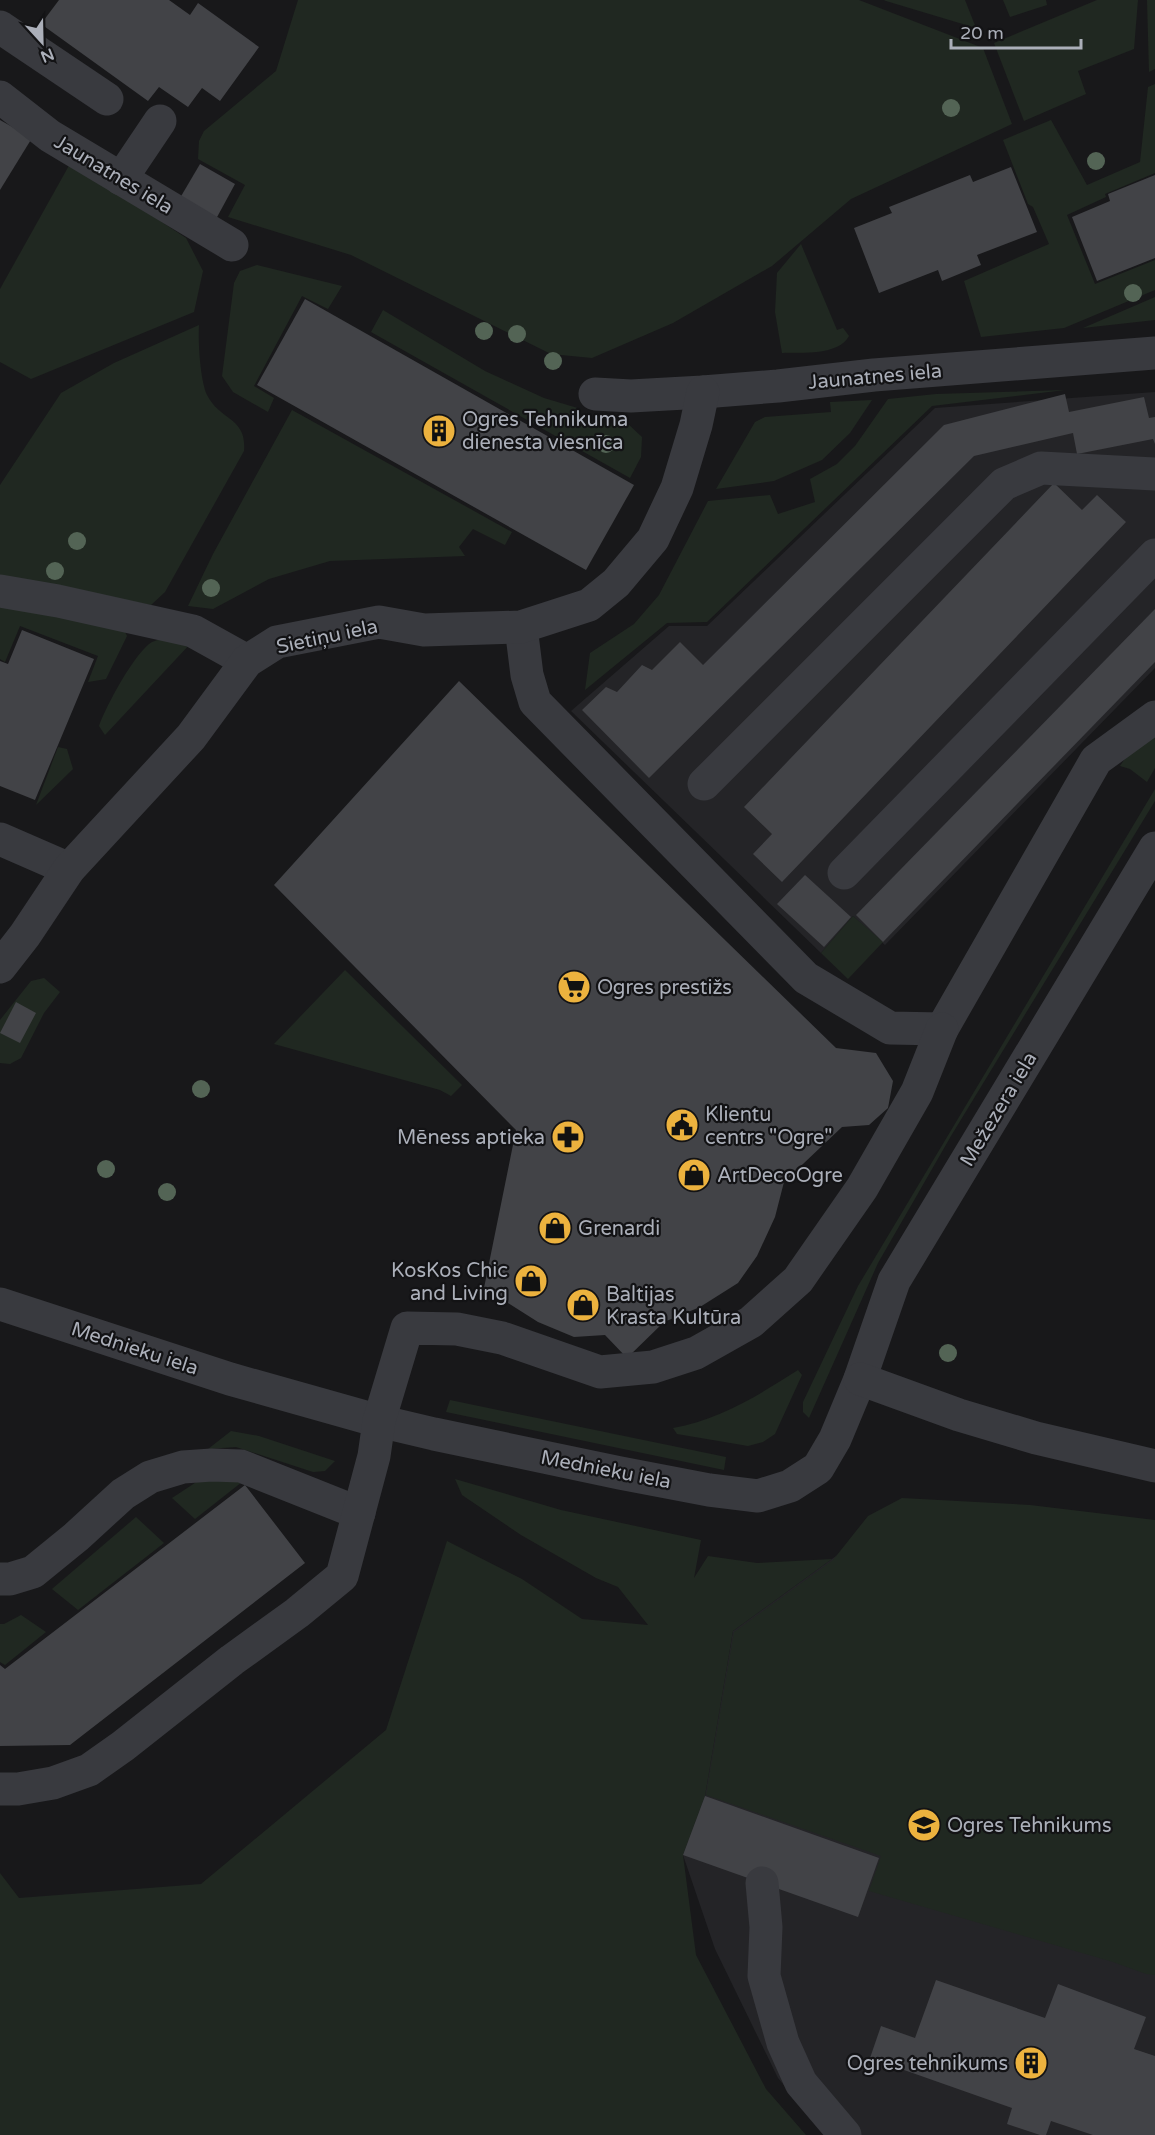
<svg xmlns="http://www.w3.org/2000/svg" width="1155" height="2135" viewBox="0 0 1155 2135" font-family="'Varela Round',sans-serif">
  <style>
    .built { fill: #242427 }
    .green { fill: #202821 }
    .building { fill: #424347 }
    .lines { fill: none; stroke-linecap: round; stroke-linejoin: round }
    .minor { stroke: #393a3f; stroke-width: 33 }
    .tree { fill: #536455 }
    .labels { text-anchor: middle; stroke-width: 4.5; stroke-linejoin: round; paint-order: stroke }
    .street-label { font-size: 20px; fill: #abafb9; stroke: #131315 }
    .poi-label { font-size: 20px; fill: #abafb9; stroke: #131315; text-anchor: start }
  </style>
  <rect width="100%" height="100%" fill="#18181a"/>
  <!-- built -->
  <g class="built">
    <polygon points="1155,392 1155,668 885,945 853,916 821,953 571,711 669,626 707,626 935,408"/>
    <polygon points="891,1516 1155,1532 1155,2135 825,2135 778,2078 715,1949 683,1855 705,1796 733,1631"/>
  </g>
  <!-- green -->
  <g class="green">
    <polygon points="298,0 859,0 983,48 1012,124 851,199 772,266 673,323 592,358 551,354 351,255 228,217 245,185 198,159 199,141 204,131 276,71"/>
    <polygon points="884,0 965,0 976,28 886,1"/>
    <polygon points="1003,0 1046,0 1047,5 1010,17"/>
    <polygon points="1097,0 1138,0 1134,49 1078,71 1086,94 1024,121 994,43"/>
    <polygon points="1147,0 1155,0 1155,69 1149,72"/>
    <polygon points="1155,84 1155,173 1105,194 1106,197 1067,215 1095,284 1155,260 1155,290 1064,328 981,337 964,281 1049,244 1033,207 1028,204 1003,140 1051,120 1087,185 1140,162 1148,87"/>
    <polygon points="71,162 186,238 203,271 194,312 31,379 0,362 0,289"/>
    <path d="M801 244 837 330 843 328 849 336C838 356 802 352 782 353L775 312 777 273Z"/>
    <polygon points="257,265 342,286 328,309 302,296 254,386 274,398 268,412 233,392 222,376 234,283 240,271"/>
    <polygon points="1155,297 1155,320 1083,328"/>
    <polygon points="383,310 485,371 544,398 581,409 574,424 627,423 642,437 641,457 630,478 371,332"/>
    <path d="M199 325C198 342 200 379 207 395 220 421 247 417 244 451L165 592 151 605 0 577V485L61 393 114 363Z"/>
    <polygon points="1065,390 932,406 707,622 667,623 585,690 590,653 634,624 659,595 708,501 770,495 778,514 815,502 810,479 837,464 855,446 888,399 936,394"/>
    <polygon points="872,400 850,433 822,460 774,481 716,489 755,422 765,417 831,412 830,402"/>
    <polygon points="292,410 512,532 505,545 473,529 459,547 465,556 330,561 269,579 213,609 188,606 213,554"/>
    <polygon points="0,605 123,628 127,636 106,679 88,682 98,656 20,626 5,662 0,659"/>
    <path d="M166 637 191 643 105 735 99 726C106 706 135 652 152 642 156 640 162 639 166 637Z"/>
    <polygon points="1155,723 1155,768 1147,782 1130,769 1120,766 1148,725"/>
    <polygon points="58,747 67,749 73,769 36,805"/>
    <polygon points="1155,789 1155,801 951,1136 878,1263 809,1418 803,1412 803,1402 858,1286"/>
    <polygon points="853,916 883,942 848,979 821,953"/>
    <polygon points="345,970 462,1085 451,1096 440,1090 274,1044"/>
    <polygon points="44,978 60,992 44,1013 21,1058 10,1064 0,1063 0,1020 31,981"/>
    <path d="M798 1370 802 1375 775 1434 763 1442 748 1446 677 1434 673 1428C719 1420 759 1395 798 1370Z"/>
    <polygon points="450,1400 726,1457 724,1470 446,1412"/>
    <polygon points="231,1431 259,1436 335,1461 325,1471 313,1472 236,1447 208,1449"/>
    <polygon points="201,1479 242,1482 195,1519 172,1498"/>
    <polygon points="455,1479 561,1510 701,1540 694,1578 708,1556 757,1563 832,1559 733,1631 705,1796 683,1855 696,1955 766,2089 806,2135 0,2135 0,1873 19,1898 201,1884 386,1730 447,1541 522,1579 582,1619 648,1625 618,1587 596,1578 521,1535 462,1495"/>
    <polygon points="902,1498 1030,1505 1155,1520 1155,1975 1146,1974 1113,1962 869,1891 881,1856 706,1795 734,1632 833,1560 868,1516"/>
    <polygon points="136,1517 164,1543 78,1610 52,1589"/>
    <polygon points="21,1615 46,1632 5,1665 0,1662 0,1624 4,1624"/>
  </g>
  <!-- building -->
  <g class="building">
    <polygon points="59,0 169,0 190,15 198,3 259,47 220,101 202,88 188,107 159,87 148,101 41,24"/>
    <polygon points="0,120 32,138 0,190"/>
    <polygon points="200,164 235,184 216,219 180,198"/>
    <polygon points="1011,167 1037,232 977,255 981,265 942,281 938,270 879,293 854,228 892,213 889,207 970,175 973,182"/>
    <polygon points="1155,175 1155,258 1097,281 1072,217 1110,201 1108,194"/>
    <polygon points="305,299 634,485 586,570 257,385"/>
    <polygon points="1065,394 1069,412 1144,397 1149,418 1155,417 1155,444 1153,439 1077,454 1073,433 974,456 649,778 582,710 606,687 617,692 642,665 652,670 680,642 703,665 944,425"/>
    <polygon points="1054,483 1082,510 1097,495 1126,522 782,882 753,854 772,834 744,807"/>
    <polygon points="1155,609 1155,662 883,942 856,915"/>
    <polygon points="22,630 94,659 35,800 0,786 0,661 8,664"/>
    <polygon points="459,681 836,1048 876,1053 893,1081 888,1108 869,1125 842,1127 784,1182 775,1217 757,1256 738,1283 700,1307 664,1322 627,1358 605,1335 574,1337 538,1322 484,1288 516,1130 274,885"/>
    <polygon points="805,875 851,917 824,947 777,904"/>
    <polygon points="16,1002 36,1013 20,1043 0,1033"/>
    <polygon points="245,1485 305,1563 70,1745 0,1746 0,1665 5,1669"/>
    <polygon points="705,1796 879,1858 858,1917 683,1855"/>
    <polygon points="936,1980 1045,2018 1058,1984 1146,2017 1134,2049 1155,2056 1155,2135 1093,2135 1051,2121 1046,2135 1040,2135 1007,2124 1012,2108 870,2058 881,2026 915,2038"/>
  </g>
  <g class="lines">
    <!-- minor -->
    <g class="minor">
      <polyline points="0,27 107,99"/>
      <polyline points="0,97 50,136 232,245"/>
      <polyline points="121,179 160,121"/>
      <polyline points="595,394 631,396 703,392 778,386 874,375 1155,353"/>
      <polyline points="0,591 58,601 193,631 247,661"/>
      <polyline points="521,627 527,675 535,702 806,978 890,1028 942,1029 1096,760 1155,717"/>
      <polyline points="704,784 1004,484 1041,468 1155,474"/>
      <polyline points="0,839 69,869"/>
      <polyline points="844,873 1155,555"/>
      <polyline points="0,967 25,935 69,869 191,737 247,661 277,642 379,622 424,630 521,627 589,605 616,583 653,539 677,488 696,425 703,392"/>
      <polyline points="0,1304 230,1379 379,1421 434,1434 620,1473 709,1490 758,1496 790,1486 818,1468 835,1439 860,1379 894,1281 1155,848"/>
      <polyline points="860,1379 959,1415 1036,1438 1155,1466"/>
      <polyline points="0,1579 10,1579 33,1572 76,1537 123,1494 150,1477 183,1467 212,1465 241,1466 359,1513"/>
      <polyline points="0,1789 18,1789 53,1783 89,1770 123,1746 232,1660 297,1613 342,1576 374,1456 379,1421 407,1328 457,1329 502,1338 600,1372 653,1367 696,1353 751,1322 798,1280 862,1188 917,1092 942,1029"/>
      <polyline points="762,1883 766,1927 764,1976 783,2043 801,2083 845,2135"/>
    </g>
  </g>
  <!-- trees -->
  <g class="tree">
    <circle cx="951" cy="108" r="9"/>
    <circle cx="1096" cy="161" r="9"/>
    <circle cx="1133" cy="293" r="9"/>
    <circle cx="484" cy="331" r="9"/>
    <circle cx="517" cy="334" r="9"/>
    <circle cx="553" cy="361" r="9"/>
    <circle cx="606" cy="444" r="9"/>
    <circle cx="77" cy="541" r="9"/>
    <circle cx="55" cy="571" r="9"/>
    <circle cx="211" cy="588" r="9"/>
    <circle cx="201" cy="1089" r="9"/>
    <circle cx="106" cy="1169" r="9"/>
    <circle cx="167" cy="1192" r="9"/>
    <circle cx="948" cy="1353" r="9"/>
  </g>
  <!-- icons -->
  <defs>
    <g id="building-disc" transform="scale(1.725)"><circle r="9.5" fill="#ecb23e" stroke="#131315"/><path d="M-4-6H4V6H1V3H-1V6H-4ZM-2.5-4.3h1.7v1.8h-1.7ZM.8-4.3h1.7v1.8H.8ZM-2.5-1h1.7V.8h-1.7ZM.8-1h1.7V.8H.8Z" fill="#111"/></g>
    <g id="supermarket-disc" transform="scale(1.725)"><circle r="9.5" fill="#ecb23e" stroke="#131315"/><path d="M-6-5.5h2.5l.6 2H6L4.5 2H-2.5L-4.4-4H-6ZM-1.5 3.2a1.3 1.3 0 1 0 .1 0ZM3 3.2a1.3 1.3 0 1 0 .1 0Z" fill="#111"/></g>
    <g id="civic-disc" transform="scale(1.725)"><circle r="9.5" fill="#ecb23e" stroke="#131315"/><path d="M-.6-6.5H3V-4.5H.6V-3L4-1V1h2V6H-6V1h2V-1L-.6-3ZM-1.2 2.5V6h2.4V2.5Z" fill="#111"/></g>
    <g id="pharmacy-disc" transform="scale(1.725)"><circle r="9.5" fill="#ecb23e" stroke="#131315"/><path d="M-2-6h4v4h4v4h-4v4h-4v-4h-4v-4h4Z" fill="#111"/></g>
    <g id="shop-disc" transform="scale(1.725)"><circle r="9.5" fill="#ecb23e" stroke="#131315"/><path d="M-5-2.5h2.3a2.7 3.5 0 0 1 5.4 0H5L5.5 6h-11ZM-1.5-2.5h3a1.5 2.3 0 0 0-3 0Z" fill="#111"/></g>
    <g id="school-disc" transform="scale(1.725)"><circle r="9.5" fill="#ecb23e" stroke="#131315"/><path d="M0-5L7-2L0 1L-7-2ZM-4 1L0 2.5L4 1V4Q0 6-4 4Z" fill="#111"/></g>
  </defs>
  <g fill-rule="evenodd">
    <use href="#building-disc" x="439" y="431"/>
    <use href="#supermarket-disc" x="574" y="987"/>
    <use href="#civic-disc" x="682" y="1125"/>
    <use href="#pharmacy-disc" x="568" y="1137"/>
    <use href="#shop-disc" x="694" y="1175"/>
    <use href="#shop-disc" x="555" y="1228"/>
    <use href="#shop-disc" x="531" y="1281"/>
    <use href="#shop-disc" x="583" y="1305"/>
    <use href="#school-disc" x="924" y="1825"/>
    <use href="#building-disc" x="1031" y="2063"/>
  </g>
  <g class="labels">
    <!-- street labels -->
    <g class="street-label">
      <text transform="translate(114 174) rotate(31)" y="7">Jaunatnes iela</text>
      <text transform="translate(875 376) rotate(-5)" y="7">Jaunatnes iela</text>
      <text transform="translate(327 636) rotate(-12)" y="7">Sietiņu iela</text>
      <text transform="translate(998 1109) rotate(-59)" y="7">Mežezera iela</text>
      <text transform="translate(135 1348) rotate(18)" y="7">Mednieku iela</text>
      <text transform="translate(606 1469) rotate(11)" y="7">Mednieku iela</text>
    </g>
    <!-- poi labels -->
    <g class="poi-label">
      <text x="462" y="426">Ogres Tehnikuma<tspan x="462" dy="23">dienesta viesnīca</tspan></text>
      <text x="597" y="994">Ogres prestižs</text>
      <text x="705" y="1121">Klientu<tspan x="705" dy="23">centrs "Ogre"</tspan></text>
      <text x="545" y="1144" text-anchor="end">Mēness aptieka</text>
      <text x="717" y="1182">ArtDecoOgre</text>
      <text x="578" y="1235">Grenardi</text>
      <text x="508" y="1277" text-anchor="end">KosKos Chic<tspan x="508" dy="23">and Living</tspan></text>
      <text x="606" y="1301">Baltijas<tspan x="606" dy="23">Krasta Kultūra</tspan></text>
      <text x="947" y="1832">Ogres Tehnikums</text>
      <text x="1008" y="2070" text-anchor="end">Ogres tehnikums</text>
    </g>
  </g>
  <!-- north arrow -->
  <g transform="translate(42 42) rotate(158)" stroke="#131315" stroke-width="4.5" paint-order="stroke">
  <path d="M0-4.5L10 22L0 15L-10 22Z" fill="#abafb9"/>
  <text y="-9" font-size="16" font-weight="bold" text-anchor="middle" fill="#abafb9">N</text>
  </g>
  <!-- scale -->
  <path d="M951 39v9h130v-9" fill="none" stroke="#abafb9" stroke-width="3"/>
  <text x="960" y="39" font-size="18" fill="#abafb9" stroke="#131315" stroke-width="4.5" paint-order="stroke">20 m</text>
</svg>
